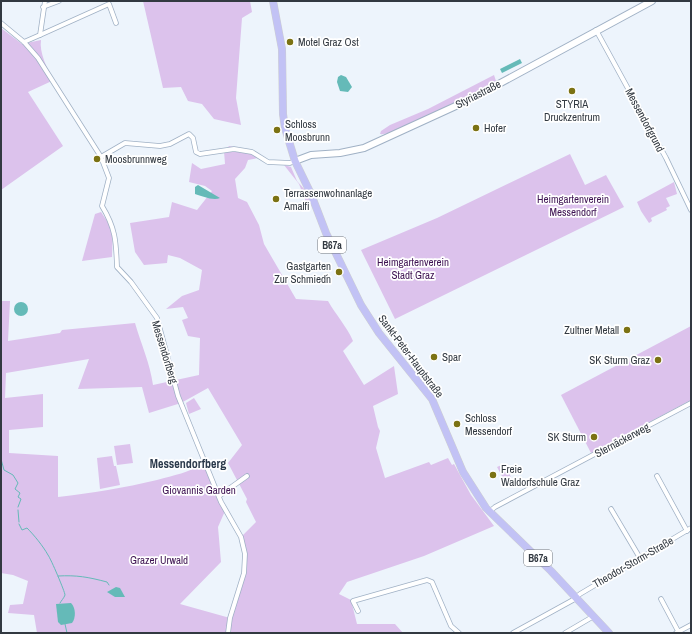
<svg xmlns="http://www.w3.org/2000/svg" width="692" height="634" viewBox="0 0 692 634" font-family="'Archivo Narrow',sans-serif">
  <style>
    .green { fill: #dcc2ec; fill-rule: evenodd }
    .water { fill: #65bab8 }
    .lines { fill: none; stroke-linecap: round; stroke-linejoin: round }
    .stream { stroke: #65bab8; stroke-width: 1 }
    .street-casing { stroke: #a0b1c5; stroke-width: 5.5 }
    .secondary-casing { stroke: #a0b1c5; stroke-width: 8 }
    .primary-casing { stroke: #cecfd1; stroke-width: 8 }
    .street { stroke: #fff; stroke-width: 4 }
    .secondary { stroke: #fff; stroke-width: 6 }
    .primary { stroke: #c2c2f5; stroke-width: 7 }
    .poi-dot { fill: #7b7213; stroke: #fff; stroke-width: 1.5 }
    .labels { text-anchor: middle; stroke-width: 3.5; stroke-linejoin: round; paint-order: stroke }
    .shield { fill: #fff; stroke: #70747a; stroke-width: 1 }
    .shield-label { font-size: 10px; font-weight: bold; fill: #323941 }
    .poi-label { font-size: 11px; fill: #323941; stroke: #fff; text-anchor: start }
    .street-label { font-size: 11px; fill: #323941; stroke: #fff }
    .park-label { font-size: 11px; fill: #3f1453; stroke: #fff }
    .neighbourhood-label { font-size: 12px; font-weight: bold; fill: #2c3a4b; stroke: #fff }
  </style>
  <rect width="100%" height="100%" fill="#edf4fc"/>
  <!-- green -->
  <g class="green">
    <polygon points="143,1 250,1 252,12 242,18 236,98 241,125 214,119 202,104 188,101 181,87 163,88"/>
    <path d="M1 28 22 44 41 40C39 52 47 69 54 80L28 92 63 146 1 190Z"/>
    <path d="M494 75 496 81C481 91 394 137 380 134L381 131 390 125 428 109Z"/>
    <path d="M229 146 251 150 263 157 248 160 245 168 235 179 238 198 247 202 259 225 264 244 296 299 328 301C336 315 347 327 353 341L343 351 364 385 394 366 398 394 373 406 378 427 380 431 376 448 385 478 429 462 431 465 448 458 452 465 454 464 471 495 494 526 424 556 347 582 339 594 351 600 357 624H395L403 633H37L34 615 8 613 10 605 23 604 28 581 13 575 1 573V301H10L8 341 60 333 62 330 135 323C141 344 150 363 153 385L199 375 200 338 188 336 182 320 188 318 183 307 166 309 182 296 199 290 202 270 180 258 168 255 167 263 144 265 135 252 130 223 169 217 172 202 197 210 212 191 205 186 189 182 192 163 201 169 225 164 224 151ZM89 359 78 389 142 387 149 413 181 403 208 388 242 445 228 463 247 499 246 502 256 522 241 537C248 570 240 587 230 618L180 604 221 562 218 527 225 511 209 471 205 468 203 463C189 473 174 475 157 480 124 488 92 493 58 497V456L9 453V430L43 427V394L5 398 6 373Z"/>
    <polygon points="570,154 585,185 606,175 624,207 395,319 361,250 437,218"/>
    <polygon points="284,165 291,167 297,181 305,190 311,201 306,202 299,184"/>
    <polygon points="674,182 677,194 666,198 670,206 666,208 667,210 651,218 652,221 649,223 641,211 637,202"/>
    <polygon points="101,212 113,230 112,257 82,261 95,214"/>
    <polygon points="691,326 691,400 591,453 561,395"/>
    <polygon points="194,398 201,409 189,414 186,403"/>
    <polygon points="130,444 133,463 117,465 114,446"/>
    <polygon points="112,456 114,466 116,466 120,485 100,489 97,458"/>
    <polygon points="504,464 511,477 504,480 497,467"/>
  </g>
  <!-- water -->
  <g class="water">
    <polygon points="520,59 522,63 502,73 500,69"/>
    <polygon points="341,75 346,77 352,87 348,92 340,91 337,82 338,77"/>
    <path d="M198 185 220 198C213 201 202 196 195 194V187Z"/>
    <circle cx="21" cy="309" r="7"/>
    <polygon points="116,587 120,588 125,597 115,597 107,592"/>
    <path d="M71 603C76 608 76 618 72 623L61 625 58 622 56 604Z"/>
  </g>
  <g class="lines">
    <!-- stream -->
    <g class="stream">
      <polyline points="1,345 1,346"/>
      <polyline points="1,459 4,470 13,475 18,483 15,489 20,493 18,497 21,499 18,507"/>
      <polyline points="18,510 19,522"/>
      <path d="M19 524 22 530 27 528C34 535 43 546 48 555 51 559 65 592 65 595 64 598 61 601 60 603"/>
      <path d="M58 576C77 575 88 577 107 582L109 585"/>
      <polyline points="65,624 67,633"/>
    </g>
    <!-- street casing -->
    <g class="street-casing">
      <g id="street">
        <polyline points="43,7 59,1"/>
        <path d="M1 23 24 42 38 58 101 157 109 178 102 206C116 229 116 242 117 267L131 282 157 318 178 396 221 502 241 537 245 554 244 573 230 618 228 633"/>
        <polyline points="596,30 666,158 691,210"/>
        <polyline points="40,35 109,4 116,23"/>
        <polyline points="24,42 40,35 45,1"/>
        <polyline points="101,157 125,143 160,146 170,144 189,134 193,138 196,152 200,154 234,149 252,152 268,162 290,163 295,161"/>
        <polyline points="657,476 687,531"/>
        <polyline points="219,496 247,476"/>
        <polyline points="611,509 640,558"/>
        <polyline points="489,512 495,507 691,403"/>
        <polyline points="661,599 678,631"/>
        <polyline points="358,611 353,601 427,580 432,582 451,626 459,633"/>
        <polyline points="513,633 573,600 580,594 691,528"/>
        <polyline points="565,633 594,616"/>
        <polyline points="676,633 691,625"/>
      </g>
    </g>
    <!-- secondary casing -->
    <g class="secondary-casing">
      <polyline id="secondary" points="295,161 311,155 340,153 364,148 471,99 652,1"/>
    </g>
    <!-- primary casing -->
    <g class="primary-casing">
      <polyline id="primary" points="273,1 282,49 283,114 285,128 295,161 311,194 326,233 361,305 379,333 432,399 463,472 486,508 551,571 609,633"/>
    </g>
    <!-- street -->
    <use href="#street" class="street"/>
    <!-- secondary -->
    <use href="#secondary" class="secondary"/>
    <!-- primary -->
    <use href="#primary" class="primary"/>
  </g>
  <!-- markers -->
  <g class="poi-dot">
    <circle cx="290" cy="42" r="4"/>
    <circle cx="572" cy="91" r="4"/>
    <circle cx="476" cy="128" r="4"/>
    <circle cx="277" cy="130" r="4"/>
    <circle cx="97" cy="159" r="4"/>
    <circle cx="276" cy="199" r="4"/>
    <circle cx="339" cy="272" r="4"/>
    <circle cx="627" cy="330" r="4"/>
    <circle cx="434" cy="357" r="4"/>
    <circle cx="658" cy="360" r="4"/>
    <circle cx="457" cy="424" r="4"/>
    <circle cx="594" cy="437" r="4"/>
    <circle cx="493" cy="475" r="4"/>
  </g>
  <g class="labels">
    <!-- shield labels -->
    <g class="shield">
      <rect x="318" y="237" width="28" height="16" rx="3"/>
      <rect x="524" y="550" width="28" height="16" rx="3"/>
    </g>
    <g class="shield-label">
      <text x="332" y="249">B67a</text>
      <text x="538" y="562">B67a</text>
    </g>
    <!-- poi labels -->
    <g class="poi-label">
      <text x="298" y="46">Motel Graz Ost</text>
      <text x="572" y="108" text-anchor="middle">STYRIA<tspan x="572" dy="13">Druckzentrum</tspan></text>
      <text x="285" y="128">Schloss<tspan x="285" dy="13">Moosbrunn</tspan></text>
      <text x="484" y="132">Hofer</text>
      <text x="105" y="163">Moosbrunnweg</text>
      <text x="284" y="197">Terrassenwohnanlage<tspan x="284" dy="13">Amalfi</tspan></text>
      <text x="331" y="270" text-anchor="end">Gastgarten<tspan x="331" dy="13">Zur Schmied´n</tspan></text>
      <text x="619" y="334" text-anchor="end">Zultner Metall</text>
      <text x="442" y="361">Spar</text>
      <text x="650" y="364" text-anchor="end">SK Sturm Graz</text>
      <text x="465" y="422">Schloss<tspan x="465" dy="13">Messendorf</tspan></text>
      <text x="586" y="441" text-anchor="end">SK Sturm</text>
      <text x="501" y="473">Freie<tspan x="501" dy="13">Waldorfschule Graz</tspan></text>
    </g>
    <!-- street labels -->
    <g class="street-label">
      <text transform="translate(478 94) rotate(-27)" y="4">Styriastraße</text>
      <text transform="translate(645 120) rotate(62)" y="4">Messendorfgrund</text>
      <text transform="translate(165 352) rotate(73)" y="4">Messendorfberg</text>
      <text transform="translate(411 356) rotate(53)" y="4">Sankt-Peter-Hauptstraße</text>
      <text transform="translate(622 440) rotate(-28)" y="4">Sternäckerweg</text>
      <text transform="translate(633 562) rotate(-30)" y="4">Theodor-Storm-Straße</text>
    </g>
    <!-- park labels -->
    <g class="park-label">
      <text x="573" y="203">Heimgartenverein<tspan x="573" dy="13">Messendorf</tspan></text>
      <text x="413" y="266">Heimgartenverein<tspan x="413" dy="13">Stadt Graz</tspan></text>
      <text x="199" y="494">Giovannis Garden</text>
      <text x="159" y="564">Grazer Urwald</text>
    </g>
    <!-- neighbourhood labels -->
    <g class="neighbourhood-label">
      <text x="188" y="468">Messendorfberg</text>
    </g>
  </g>
  <!-- border -->
  <rect width="692" height="634" fill="none" stroke="#323941" stroke-width="4"/>
</svg>
